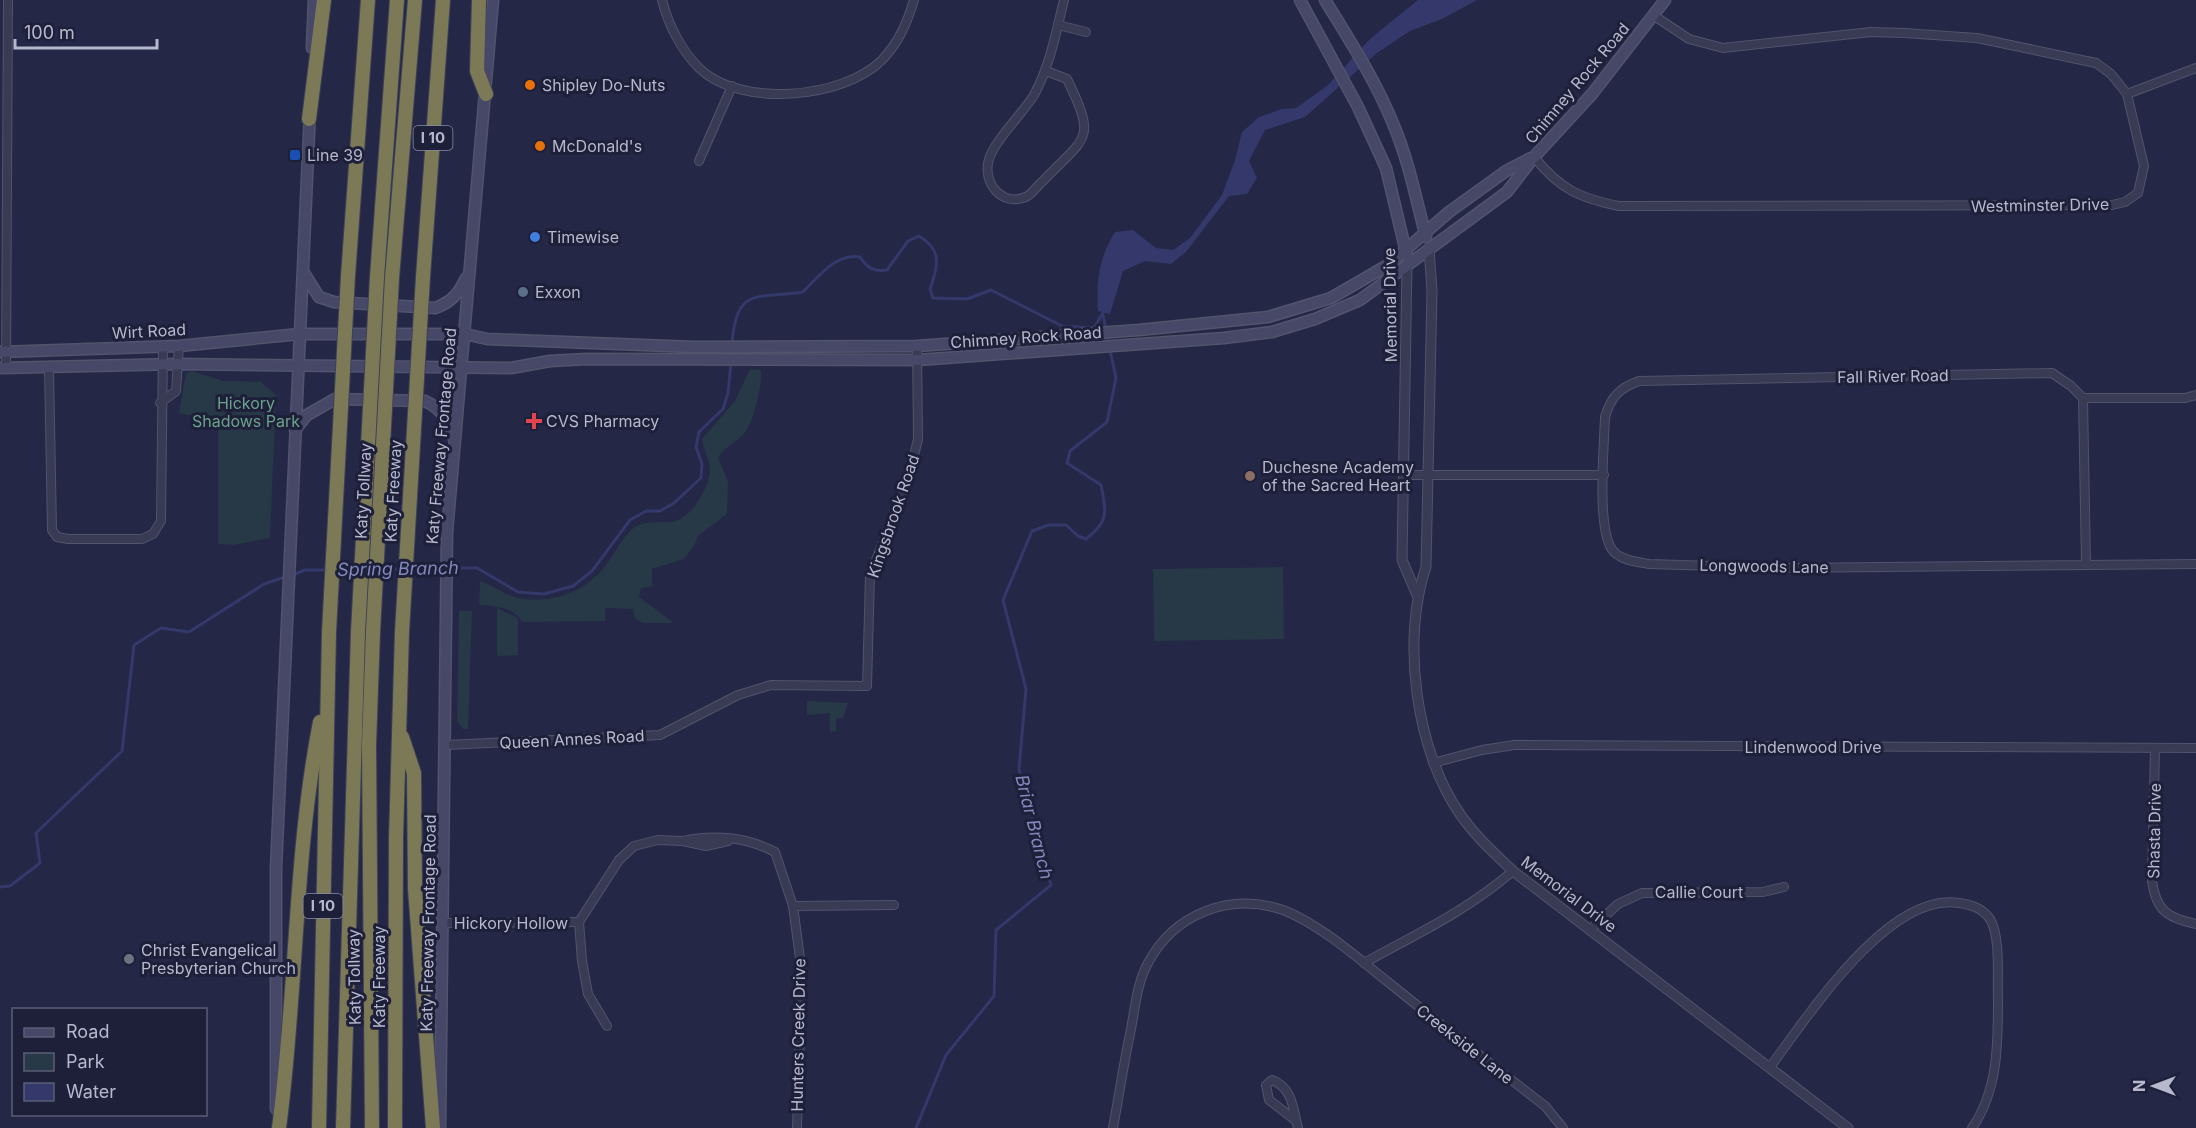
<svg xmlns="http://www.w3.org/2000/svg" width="2196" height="1128" viewBox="0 0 2196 1128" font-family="Inter,sans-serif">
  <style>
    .green { fill: #273847 }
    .water { fill: #34386a }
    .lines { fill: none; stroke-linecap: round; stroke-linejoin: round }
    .stream { stroke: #34386a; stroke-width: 3 }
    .minor-casing { stroke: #52536c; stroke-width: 10 }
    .tertiary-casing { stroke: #52536c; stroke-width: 11 }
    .secondary-casing { stroke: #52536c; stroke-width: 13 }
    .motorway-casing { stroke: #3e4059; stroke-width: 16 }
    .minor { stroke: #393b55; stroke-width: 8 }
    .tertiary { stroke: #393b55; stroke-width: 9 }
    .secondary { stroke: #474868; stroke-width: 10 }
    .motorway { stroke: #7c7a56; stroke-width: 14 }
    .motorway-bridge-casing { stroke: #3e4059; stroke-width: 16; stroke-linecap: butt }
    .motorway-bridge { stroke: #7c7a56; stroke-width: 14 }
    .food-dot { fill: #e8710a; stroke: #1e203a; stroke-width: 2 }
    .transit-dot { fill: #1a4fb4; stroke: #1e203a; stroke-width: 2 }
    .shop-dot { fill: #3f7fe0; stroke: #1e203a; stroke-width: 2 }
    .service-dot { fill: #5c6f8a; stroke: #1e203a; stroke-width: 2 }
    .health-dot { fill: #e0444e; stroke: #1e203a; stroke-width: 2 }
    .education-dot { fill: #8d6e63; stroke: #1e203a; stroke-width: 2 }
    .worship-dot { fill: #6b7280; stroke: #1e203a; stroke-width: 2 }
    .labels { text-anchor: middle; stroke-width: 6; stroke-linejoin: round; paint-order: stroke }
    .shield { fill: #1e203a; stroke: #898aa2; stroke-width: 1.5 }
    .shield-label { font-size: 15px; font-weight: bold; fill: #b7b8ce }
    .street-label { font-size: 16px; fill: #b7b8ce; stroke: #1e203a }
    .poi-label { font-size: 16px; fill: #b7b8ce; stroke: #1e203a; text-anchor: start }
    .park-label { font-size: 16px; fill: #6ca18a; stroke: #1e203a }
    .water-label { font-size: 18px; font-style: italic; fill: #8388bc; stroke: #1e203a }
  </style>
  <rect width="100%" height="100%" fill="#242746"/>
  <!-- green -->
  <g class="green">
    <path d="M750 369 761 370C762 384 755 418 746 431 739 442 725 445 718 458L728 481 727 514 698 536 694 546 684 559 652 569V586L641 588 639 597 674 623H642L635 618 633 609 605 608V621L522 622C515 608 493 605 479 605L480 581C493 585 505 595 518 598 553 604 586 592 607 564 615 553 624 534 635 527 646 520 659 523 671 522 691 520 709 488 710 470 710 460 703 449 702 439L735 401Z"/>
    <polygon points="192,371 223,381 261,382 276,395 270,538 233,545 218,544 218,421 179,413 186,373"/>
    <polygon points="1283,567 1284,639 1154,641 1153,569"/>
    <polygon points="497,608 518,618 518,655 497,656"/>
    <polygon points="459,611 472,611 468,729 463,729 457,721"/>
    <polygon points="807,701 848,703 843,718 836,718 836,731 830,732 830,713 807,715"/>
  </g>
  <!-- water -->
  <path class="water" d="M1418 0H1477L1442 19 1410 31 1377 53 1305 117 1265 130 1249 161 1257 178 1247 194 1229 196 1186 252 1171 264 1145 261 1123 271 1110 314 1098 311C1096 280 1099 258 1115 232L1133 230 1156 248 1173 250 1190 238 1222 195 1235 160 1242 132 1259 117 1282 109 1296 108 1328 85 1371 38Z"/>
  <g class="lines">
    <!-- stream -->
    <g class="stream">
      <polyline points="1103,315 1106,329"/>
      <path d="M732 344C736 286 757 299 803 292 819 276 836 253 860 257 867 268 874 272 887 270L908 241 919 236C943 250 938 267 930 289L933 298 967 299 991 290 1062 326 1094 328 1104 311"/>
      <polyline points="450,568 477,568 518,592 544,594 573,586 592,571 630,520 646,511 660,511 674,503 701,478 702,464 696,447 699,432 723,409 728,393 731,363"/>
      <polyline points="381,569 401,569"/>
      <polyline points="411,569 443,569"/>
      <polyline points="336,570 356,570"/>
      <polyline points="292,575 305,570 329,570"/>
      <polyline points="0,887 10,886 40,863 36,833 122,751 134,645 161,628 189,632 264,584 285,577"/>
      <path d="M916 1128 946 1055 994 996 996 930 1051 885 1019 769 1026 689 1003 600 1032 531 1049 525H1066L1078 536 1086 539C1110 521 1106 511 1101 485L1067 463 1070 451 1107 422 1116 378 1107 336"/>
    </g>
    <!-- minor casing -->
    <g class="minor-casing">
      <g id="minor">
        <path d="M662 0C668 24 681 50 699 68 740 108 843 99 882 60 899 42 907 23 914 0"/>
        <polyline points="1058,25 1086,32"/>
        <path d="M1046 71 1067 79C1097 141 1087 135 1043 181 1038 185 1032 194 1026 197 1001 207 982 182 989 159 995 140 1023 113 1034 95 1050 66 1056 32 1064 0"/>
        <polyline points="2127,94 2196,68"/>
        <path d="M1534 157C1560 189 1579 198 1619 206L2112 205 2125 202 2138 193 2144 166 2127 94 2111 74 2096 63 1977 38 1904 33 1871 32 1723 48 1689 39 1653 15"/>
        <polyline points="699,161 732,86"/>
        <polyline points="6,367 8,0"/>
        <polyline points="49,367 52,530 57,537 68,539 142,539 153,534 161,521 163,346"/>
        <polyline points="2083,398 2185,398 2196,395"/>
        <polyline points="160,403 176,391 179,346"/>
        <polyline points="1404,475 1604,475"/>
        <path d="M2086 564 2083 398 2071 386 2052 373 1639 381C1619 388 1611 397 1605 417 1604 447 1597 523 1611 548 1618 560 1636 562 1649 564L1780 568 2196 564"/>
        <polyline points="446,745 660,735 738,695 771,685 867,686 870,575 908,480 918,439 917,346"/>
        <path d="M2155 748 2152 881C2156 911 2168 918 2196 924"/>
        <polyline points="1433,763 1482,750 1514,745 2196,748"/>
        <path d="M683 841C713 834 747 837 775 852L793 906 802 973 797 1128"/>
        <polyline points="793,906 894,905"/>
        <polyline points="579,922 619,860 634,846 658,840 683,841 706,846 728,841"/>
        <polyline points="579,922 582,961 588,994 607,1026"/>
        <polyline points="443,923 579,922"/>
        <polyline points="1591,929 1618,904 1642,893 1763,892 1784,887"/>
        <path d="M1364 963C1418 933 1465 912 1513 871"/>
        <path d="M1770 1067C1807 1018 1888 891 1959 903 1972 905 1982 908 1990 919 2001 937 1997 979 1998 1000 1998 1044 1998 1091 1972 1128"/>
        <path d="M1295 1120 1269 1100 1266 1085 1272 1080C1293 1088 1293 1109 1298 1128"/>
        <path d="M1113 1128C1119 1095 1124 1062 1131 1029 1135 1008 1137 983 1148 963 1174 914 1229 892 1283 910 1318 923 1358 958 1388 982 1440 1024 1492 1065 1545 1106L1563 1128"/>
      </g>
    </g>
    <!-- tertiary casing -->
    <g class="tertiary-casing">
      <g id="tertiary">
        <path d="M1429 248 1432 291 1426 567C1401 640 1416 751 1460 814 1475 836 1494 853 1513 871L1848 1128"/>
        <polyline points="1407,265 1402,560 1417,595"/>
      </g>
    </g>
    <!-- secondary casing -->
    <g class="secondary-casing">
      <g id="secondary">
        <polyline points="1300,0 1358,107 1386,168 1407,256"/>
        <path d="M1325 0C1350 41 1376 81 1394 126 1409 162 1416 199 1426 237"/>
        <polyline points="312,48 314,0"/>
        <path d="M304 273 319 297 334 302 435 308C452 302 459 293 466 278"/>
        <polyline points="0,352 179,346 300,334 465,334 487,339 694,347 917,346 1139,330 1268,317 1331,298 1388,265 1449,212 1506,171 1531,158"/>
        <polyline points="0,368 178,364 511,368 550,361 587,359 918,360 1224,338 1272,332 1315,319 1360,300 1507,192 1534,157 1592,94 1665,0"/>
        <path d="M295 430 307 415 335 399 425 401C442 409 448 420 453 437"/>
        <polyline points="276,1109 276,868 310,111"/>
        <polyline points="440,1128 447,532 493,0"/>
      </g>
    </g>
    <!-- motorway casing -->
    <g class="motorway-casing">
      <g id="motorway">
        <polyline points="479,0 477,71 486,94"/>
        <polyline points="309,119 324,0"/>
        <polyline points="348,276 368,0"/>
        <polyline points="377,277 397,0"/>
        <polyline points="423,277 443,0"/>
        <polyline points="392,278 415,0"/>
        <polyline points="402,737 414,773 415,889 433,1128"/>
        <path d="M279 1128C297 993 294 855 320 722"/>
        <polyline points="319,1128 329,632"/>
        <polyline points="343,1128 358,632"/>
        <polyline points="372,1128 369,745 373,632"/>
        <polyline points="395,1128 396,838 402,632"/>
      </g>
    </g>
    <!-- minor -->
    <use href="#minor" class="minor"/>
    <!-- tertiary -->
    <use href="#tertiary" class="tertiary"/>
    <!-- secondary -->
    <use href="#secondary" class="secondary"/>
    <!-- motorway -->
    <use href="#motorway" class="motorway"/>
    <!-- motorway-bridge casing -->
    <g class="motorway-bridge-casing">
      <g id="motorway-bridge">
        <polyline points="329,632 348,276"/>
        <polyline points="358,632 377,277"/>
        <polyline points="373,632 392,278"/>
        <polyline points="402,632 423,277"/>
      </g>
    </g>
    <!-- motorway-bridge -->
    <use href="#motorway-bridge" class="motorway-bridge"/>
  </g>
  <!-- markers -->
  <g class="food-dot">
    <circle cx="530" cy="85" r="6"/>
    <circle cx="540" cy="146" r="6"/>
  </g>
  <rect class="transit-dot" x="289" y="149" width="12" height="12" rx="3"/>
  <circle class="shop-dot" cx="535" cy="237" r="6"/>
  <circle class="service-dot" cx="523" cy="292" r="6"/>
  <path class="health-dot" d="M531 412h6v6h6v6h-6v6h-6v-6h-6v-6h6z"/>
  <circle class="education-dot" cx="1250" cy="476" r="6"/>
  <circle class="worship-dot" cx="129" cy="959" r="6"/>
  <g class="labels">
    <!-- shield labels -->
    <g class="shield">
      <rect x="413.5" y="126" width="39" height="24" rx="4.5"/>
      <rect x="303.5" y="894" width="39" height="24" rx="4.5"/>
    </g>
    <g class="shield-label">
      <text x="433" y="143">I 10</text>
      <text x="323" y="911">I 10</text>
    </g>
    <!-- street labels -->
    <g class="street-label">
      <text transform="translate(1577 83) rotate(-50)" y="6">Chimney Rock Road</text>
      <text transform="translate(2040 205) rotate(-1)" y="6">Westminster Drive</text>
      <text transform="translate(1390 305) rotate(-91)" y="6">Memorial Drive</text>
      <text transform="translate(149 331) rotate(-3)" y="6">Wirt Road</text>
      <text transform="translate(1026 337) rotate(-4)" y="6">Chimney Rock Road</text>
      <text transform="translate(1893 376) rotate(-1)" y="6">Fall River Road</text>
      <text transform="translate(441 436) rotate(-85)" y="6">Katy Freeway Frontage Road</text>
      <text transform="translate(363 491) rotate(-87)" y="6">Katy Tollway</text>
      <text transform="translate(393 491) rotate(-87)" y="6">Katy Freeway</text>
      <text transform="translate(893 516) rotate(-71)" y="6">Kingsbrook Road</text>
      <text transform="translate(1764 566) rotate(1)" y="6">Longwoods Lane</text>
      <text transform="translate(572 739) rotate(-3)" y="6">Queen Annes Road</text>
      <text x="1813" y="753">Lindenwood Drive</text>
      <text transform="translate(2154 831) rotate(-89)" y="6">Shasta Drive</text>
      <text x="1699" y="898">Callie Court</text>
      <text transform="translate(1569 894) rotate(37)" y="6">Memorial Drive</text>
      <text transform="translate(428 923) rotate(-89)" y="6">Katy Freeway Frontage Road</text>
      <text x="511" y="929">Hickory Hollow</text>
      <text transform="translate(354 977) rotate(-91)" y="6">Katy Tollway</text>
      <text transform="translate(379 977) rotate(-90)" y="6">Katy Freeway</text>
      <text transform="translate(798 1035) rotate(-89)" y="6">Hunters Creek Drive</text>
      <text transform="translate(1465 1044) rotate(38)" y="6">Creekside Lane</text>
    </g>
    <!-- poi labels -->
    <g class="poi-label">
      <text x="542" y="91">Shipley Do-Nuts</text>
      <text x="552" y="152">McDonald's</text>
      <text x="307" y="161">Line 39</text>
      <text x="547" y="243">Timewise</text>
      <text x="535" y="298">Exxon</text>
      <text x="546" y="427">CVS Pharmacy</text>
      <text x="1262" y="473">Duchesne Academy<tspan x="1262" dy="18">of the Sacred Heart</tspan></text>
      <text x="141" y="956">Christ Evangelical<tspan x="141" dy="18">Presbyterian Church</tspan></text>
    </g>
    <!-- park labels -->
    <g class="park-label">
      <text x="246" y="409">Hickory<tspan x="246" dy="18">Shadows Park</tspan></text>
    </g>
    <!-- water labels -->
    <g class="water-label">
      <text transform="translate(398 569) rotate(-1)" y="6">Spring Branch</text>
      <text transform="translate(1034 827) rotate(76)" y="6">Briar Branch</text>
    </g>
  </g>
  <!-- legend -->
  <rect x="12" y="1008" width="195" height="108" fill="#1e203a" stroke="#5b5d75" stroke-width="1.5"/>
  <rect x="24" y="1028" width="30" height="9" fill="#474868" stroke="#5b5d75" stroke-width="1.5"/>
  <text x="66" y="1038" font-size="18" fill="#b7b8ce">Road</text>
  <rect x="24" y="1053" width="30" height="18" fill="#273847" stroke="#5b5d75" stroke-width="1.5"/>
  <text x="66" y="1068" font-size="18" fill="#b7b8ce">Park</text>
  <rect x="24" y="1083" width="30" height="18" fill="#34386a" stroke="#5b5d75" stroke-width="1.5"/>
  <text x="66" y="1098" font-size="18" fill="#b7b8ce">Water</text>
  <!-- north arrow -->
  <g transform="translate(2154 1086) rotate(270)" stroke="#1e203a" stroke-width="4.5" paint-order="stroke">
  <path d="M0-4.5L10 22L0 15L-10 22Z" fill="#b7b8ce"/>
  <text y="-9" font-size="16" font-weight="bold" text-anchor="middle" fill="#b7b8ce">N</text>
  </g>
  <!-- scale -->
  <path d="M15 39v9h142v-9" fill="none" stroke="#b7b8ce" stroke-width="3"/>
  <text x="24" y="39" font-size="18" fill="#b7b8ce" stroke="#1e203a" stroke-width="4.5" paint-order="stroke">100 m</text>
</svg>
